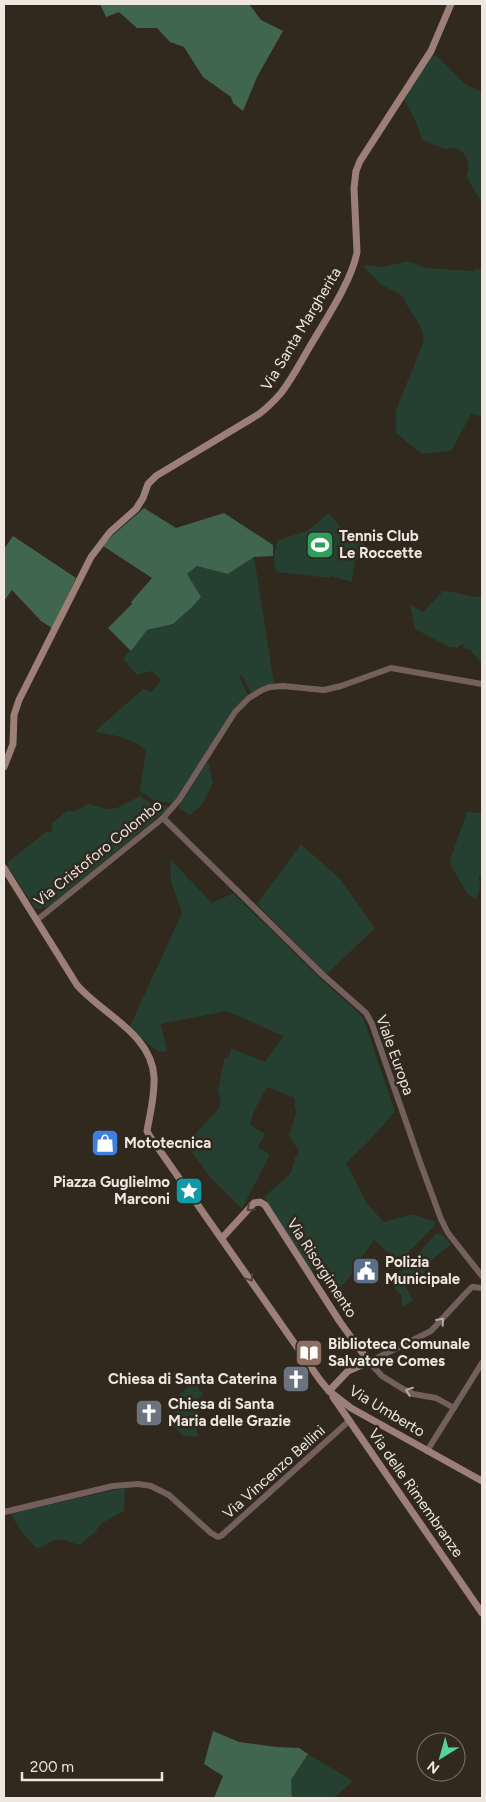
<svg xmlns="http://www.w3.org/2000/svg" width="486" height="1802" viewBox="0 0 486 1802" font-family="Figtree,sans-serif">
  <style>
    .green { fill: #253f30 }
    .forest { fill: #416650 }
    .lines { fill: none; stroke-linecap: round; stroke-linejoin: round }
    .tertiary { stroke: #73605c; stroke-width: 6 }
    .secondary { stroke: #9c7f78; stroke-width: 7 }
    .oneway { stroke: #514239 }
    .oneway2 { stroke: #b6aaa5 }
    .labels { text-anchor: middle; stroke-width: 5; stroke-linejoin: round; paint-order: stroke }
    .street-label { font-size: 15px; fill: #ede7e0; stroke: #31281e }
    .poi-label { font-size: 15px; font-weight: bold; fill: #ede7e0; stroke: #31281e; text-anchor: start }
  </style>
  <rect width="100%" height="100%" fill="#31281e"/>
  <!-- green -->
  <g class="green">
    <path d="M436 55 465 84 482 92V203L466 176C472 165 466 149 453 148 448 147 450 150 445 149 437 147 429 142 422 140L416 122 403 97 430 57Z"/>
    <polygon points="409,261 425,268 474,271 474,269 482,269 482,416 471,414 451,451 422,454 396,433 396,410 424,341 421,327 405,302 404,297 380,284 364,267 364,265 382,267"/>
    <path d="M329 513 348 536 355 535 367 548 363 561 355 559 352 582 330 576 329 578 277 572C271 563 275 549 278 540L307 531Z"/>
    <path d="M254 557 274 683 266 685 251 693 242 675 239 676 248 695 231 712 175 803 157 802 140 791 146 750C130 737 113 735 94 732L143 689 151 692 161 680 152 671 137 675 123 659 147 630 173 624 177 619 186 574 198 566 228 574Z"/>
    <path d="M443 591C457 592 469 597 482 597V663L470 650 463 648 464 644H462L457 648 453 647 451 648 415 629 410 604 423 612Z"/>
    <polygon points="208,761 213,783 202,805 190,815 178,808"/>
    <polygon points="140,796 156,807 167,805 169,807 168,809 49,906 39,909 35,908 8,867 8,862 46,832 52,832 52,823 67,811 76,811 88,804 107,809 117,808"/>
    <polygon points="467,812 482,813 482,875 479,876 480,887 476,899 467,893 451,866 450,860"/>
    <polygon points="301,844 340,879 375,928 327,974 257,904"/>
    <polygon points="170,859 212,903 233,893 323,981 359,1013 364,1020 395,1112 367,1143 346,1163 368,1205 384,1222 412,1214 436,1222 433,1227 399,1262 374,1240 355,1266 352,1274 332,1297 315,1271 311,1271 264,1197 291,1173 295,1158 299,1152 289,1135 297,1111 295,1109 295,1098 267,1087 254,1111 250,1125 265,1134 258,1147 270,1154 242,1209 210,1177 186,1144 219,1108 221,1101 218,1090 224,1059 229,1057 231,1048 265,1062 283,1036 227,1011 161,1024 167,1051 159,1052 149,1045 130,1026 182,913 171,882"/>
    <path d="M437 1233 443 1235 451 1244C442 1252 427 1261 424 1274L404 1284 413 1300 404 1307 402 1304V1296L395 1289 394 1284 392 1282Z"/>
    <path d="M200 1377 202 1378 198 1390 203 1392 199 1399 196 1400 194 1408 199 1409C200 1419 195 1427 198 1437L183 1436 173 1426 176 1423 175 1413 178 1406 173 1400Z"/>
    <path d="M125 1488 124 1511 102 1523 95 1532 80 1545C73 1544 63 1538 55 1540 47 1542 45 1548 36 1548L21 1531 10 1513Z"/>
    <polygon points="308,1754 353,1781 334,1798 292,1798 291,1780"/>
  </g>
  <!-- forest -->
  <g class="forest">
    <polygon points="100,4 249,4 261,20 283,31 257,77 243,111 233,103 231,97 203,77 184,47 170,42 157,28 137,28 119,12 106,17"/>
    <polygon points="144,508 176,528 224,513 273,545 273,556 254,557 228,574 197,566 187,574 201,597 192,607 173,624 147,630 131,651 108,628 132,604 131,602 152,578 103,546 113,535"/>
    <polygon points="13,536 76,578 52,628 41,621 12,590 4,601 4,549"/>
    <polygon points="213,1731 239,1742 277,1747 299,1748 308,1754 291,1780 292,1798 214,1798 223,1776 204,1764"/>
  </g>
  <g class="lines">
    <!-- tertiary -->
    <g class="tertiary">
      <polyline points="163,818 323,975 366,1013 372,1024 420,1162 441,1219 448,1233 482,1276"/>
      <polyline points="37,920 163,818 179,800 235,712 249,698 262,690 270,687 283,686 324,690 341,686 391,668 482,684"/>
      <polyline points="454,1408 436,1398 413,1394 403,1389 382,1376 369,1362 431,1331 466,1293 472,1287 482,1288"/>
      <polyline points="427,1451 482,1363"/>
      <polyline points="4,1512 113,1486 138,1484 151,1486 169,1495 211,1533 218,1537 221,1536 349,1421"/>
    </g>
    <!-- secondary -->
    <g class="secondary">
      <path d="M4 767 13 744 14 715 19 700 91 557 110 532 136 509 143 498 148 484 156 476 259 414C267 408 274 401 281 393 292 379 300 363 309 348 324 322 352 281 357 252L354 188 356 171 360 161 431 51 451 4"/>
      <path d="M4 868 77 985C102 1014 152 1034 154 1077 155 1095 150 1114 147 1131L149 1135 320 1380 329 1391 351 1408 482 1481"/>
      <polyline points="222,1238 254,1203 260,1202 265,1205 340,1322 369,1362 348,1371 329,1391"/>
      <polyline points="333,1397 482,1613"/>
    </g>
  </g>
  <!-- one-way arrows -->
  <defs><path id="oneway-chevron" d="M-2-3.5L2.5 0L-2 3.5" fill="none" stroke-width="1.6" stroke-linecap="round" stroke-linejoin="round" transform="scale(1.25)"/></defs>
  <g class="oneway">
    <use href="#oneway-chevron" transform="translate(250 1208) rotate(137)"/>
    <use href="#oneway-chevron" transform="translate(250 1278) rotate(56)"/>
  </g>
  <g class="oneway2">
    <use href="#oneway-chevron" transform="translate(441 1321) rotate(-49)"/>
    <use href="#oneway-chevron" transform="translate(409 1391) rotate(-159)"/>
  </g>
  <!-- icons -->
  <defs>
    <g id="stadium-square" transform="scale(1.4375)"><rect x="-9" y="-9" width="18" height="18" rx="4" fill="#2e9e5b" stroke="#31281e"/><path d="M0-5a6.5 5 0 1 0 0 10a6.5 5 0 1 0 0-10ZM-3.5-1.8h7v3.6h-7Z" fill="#fff"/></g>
    <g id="shop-square" transform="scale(1.4375)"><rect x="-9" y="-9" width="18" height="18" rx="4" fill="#3f7fe0" stroke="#31281e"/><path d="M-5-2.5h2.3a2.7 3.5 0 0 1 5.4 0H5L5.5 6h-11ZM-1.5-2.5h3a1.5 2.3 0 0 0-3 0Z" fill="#fff"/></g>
    <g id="sight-square" transform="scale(1.4375)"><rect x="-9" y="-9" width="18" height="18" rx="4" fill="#0f9aa8" stroke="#31281e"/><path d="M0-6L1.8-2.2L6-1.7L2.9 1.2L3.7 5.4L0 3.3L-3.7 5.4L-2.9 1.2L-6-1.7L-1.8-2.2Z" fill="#fff"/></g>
    <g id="civic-square" transform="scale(1.4375)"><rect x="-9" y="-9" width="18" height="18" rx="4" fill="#5c6f8a" stroke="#31281e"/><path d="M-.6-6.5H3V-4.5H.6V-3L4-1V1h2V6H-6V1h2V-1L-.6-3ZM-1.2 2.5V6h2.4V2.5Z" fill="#fff"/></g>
    <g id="library-square" transform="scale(1.4375)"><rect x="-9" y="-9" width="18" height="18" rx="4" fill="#8d6e63" stroke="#31281e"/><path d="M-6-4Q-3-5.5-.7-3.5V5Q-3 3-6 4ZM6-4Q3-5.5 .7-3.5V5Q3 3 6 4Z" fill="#fff"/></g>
    <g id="church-square" transform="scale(1.4375)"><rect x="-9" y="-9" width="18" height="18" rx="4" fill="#6b7280" stroke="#31281e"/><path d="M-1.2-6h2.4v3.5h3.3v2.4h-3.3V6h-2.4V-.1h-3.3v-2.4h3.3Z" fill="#fff"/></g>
  </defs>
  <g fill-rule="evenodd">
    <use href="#stadium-square" x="320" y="545"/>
    <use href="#shop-square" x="105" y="1143"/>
    <use href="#sight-square" x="189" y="1191"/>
    <use href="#civic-square" x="366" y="1271"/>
    <use href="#library-square" x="309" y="1353"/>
    <use href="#church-square" x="296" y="1379"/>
    <use href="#church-square" x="149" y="1413"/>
  </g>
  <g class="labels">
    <!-- street labels -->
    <g class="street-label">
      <text transform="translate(301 329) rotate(-59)" y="5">Via Santa Margherita</text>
      <text transform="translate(98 853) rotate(-39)" y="5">Via Cristoforo Colombo</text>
      <text transform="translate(395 1055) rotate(70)" y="5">Viale Europa</text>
      <text transform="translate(322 1268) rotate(57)" y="5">Via Risorgimento</text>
      <text transform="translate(387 1411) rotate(31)" y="5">Via Umberto</text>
      <text transform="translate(274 1472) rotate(-42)" y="5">Via Vincenzo Bellini</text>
      <text transform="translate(416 1493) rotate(55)" y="5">Via delle Rimembranze</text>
    </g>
    <!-- poi labels -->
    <g class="poi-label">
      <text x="339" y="541">Tennis Club<tspan x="339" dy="17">Le Roccette</tspan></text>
      <text x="124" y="1148">Mototecnica</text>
      <text x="170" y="1187" text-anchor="end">Piazza Guglielmo<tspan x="170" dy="17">Marconi</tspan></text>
      <text x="385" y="1267">Polizia<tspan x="385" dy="17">Municipale</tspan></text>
      <text x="328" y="1349">Biblioteca Comunale<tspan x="328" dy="17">Salvatore Comes</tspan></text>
      <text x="277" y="1384" text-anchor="end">Chiesa di Santa Caterina</text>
      <text x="168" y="1409">Chiesa di Santa<tspan x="168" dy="17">Maria delle Grazie</tspan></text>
    </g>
  </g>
  <!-- border -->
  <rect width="486" height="1802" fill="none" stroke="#ede7e0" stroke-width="10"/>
  <!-- north arrow -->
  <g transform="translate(441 1757) rotate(217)"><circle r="24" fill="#31281e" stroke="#7c746c"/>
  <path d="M0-4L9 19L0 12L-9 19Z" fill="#53d396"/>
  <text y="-8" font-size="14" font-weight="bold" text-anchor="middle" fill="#ede7e0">N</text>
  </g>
  <!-- scale -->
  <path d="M22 1772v8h140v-8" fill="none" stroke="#ede7e0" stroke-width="2.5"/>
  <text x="30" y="1772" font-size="15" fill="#ede7e0" stroke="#31281e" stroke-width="4" paint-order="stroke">200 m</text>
</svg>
